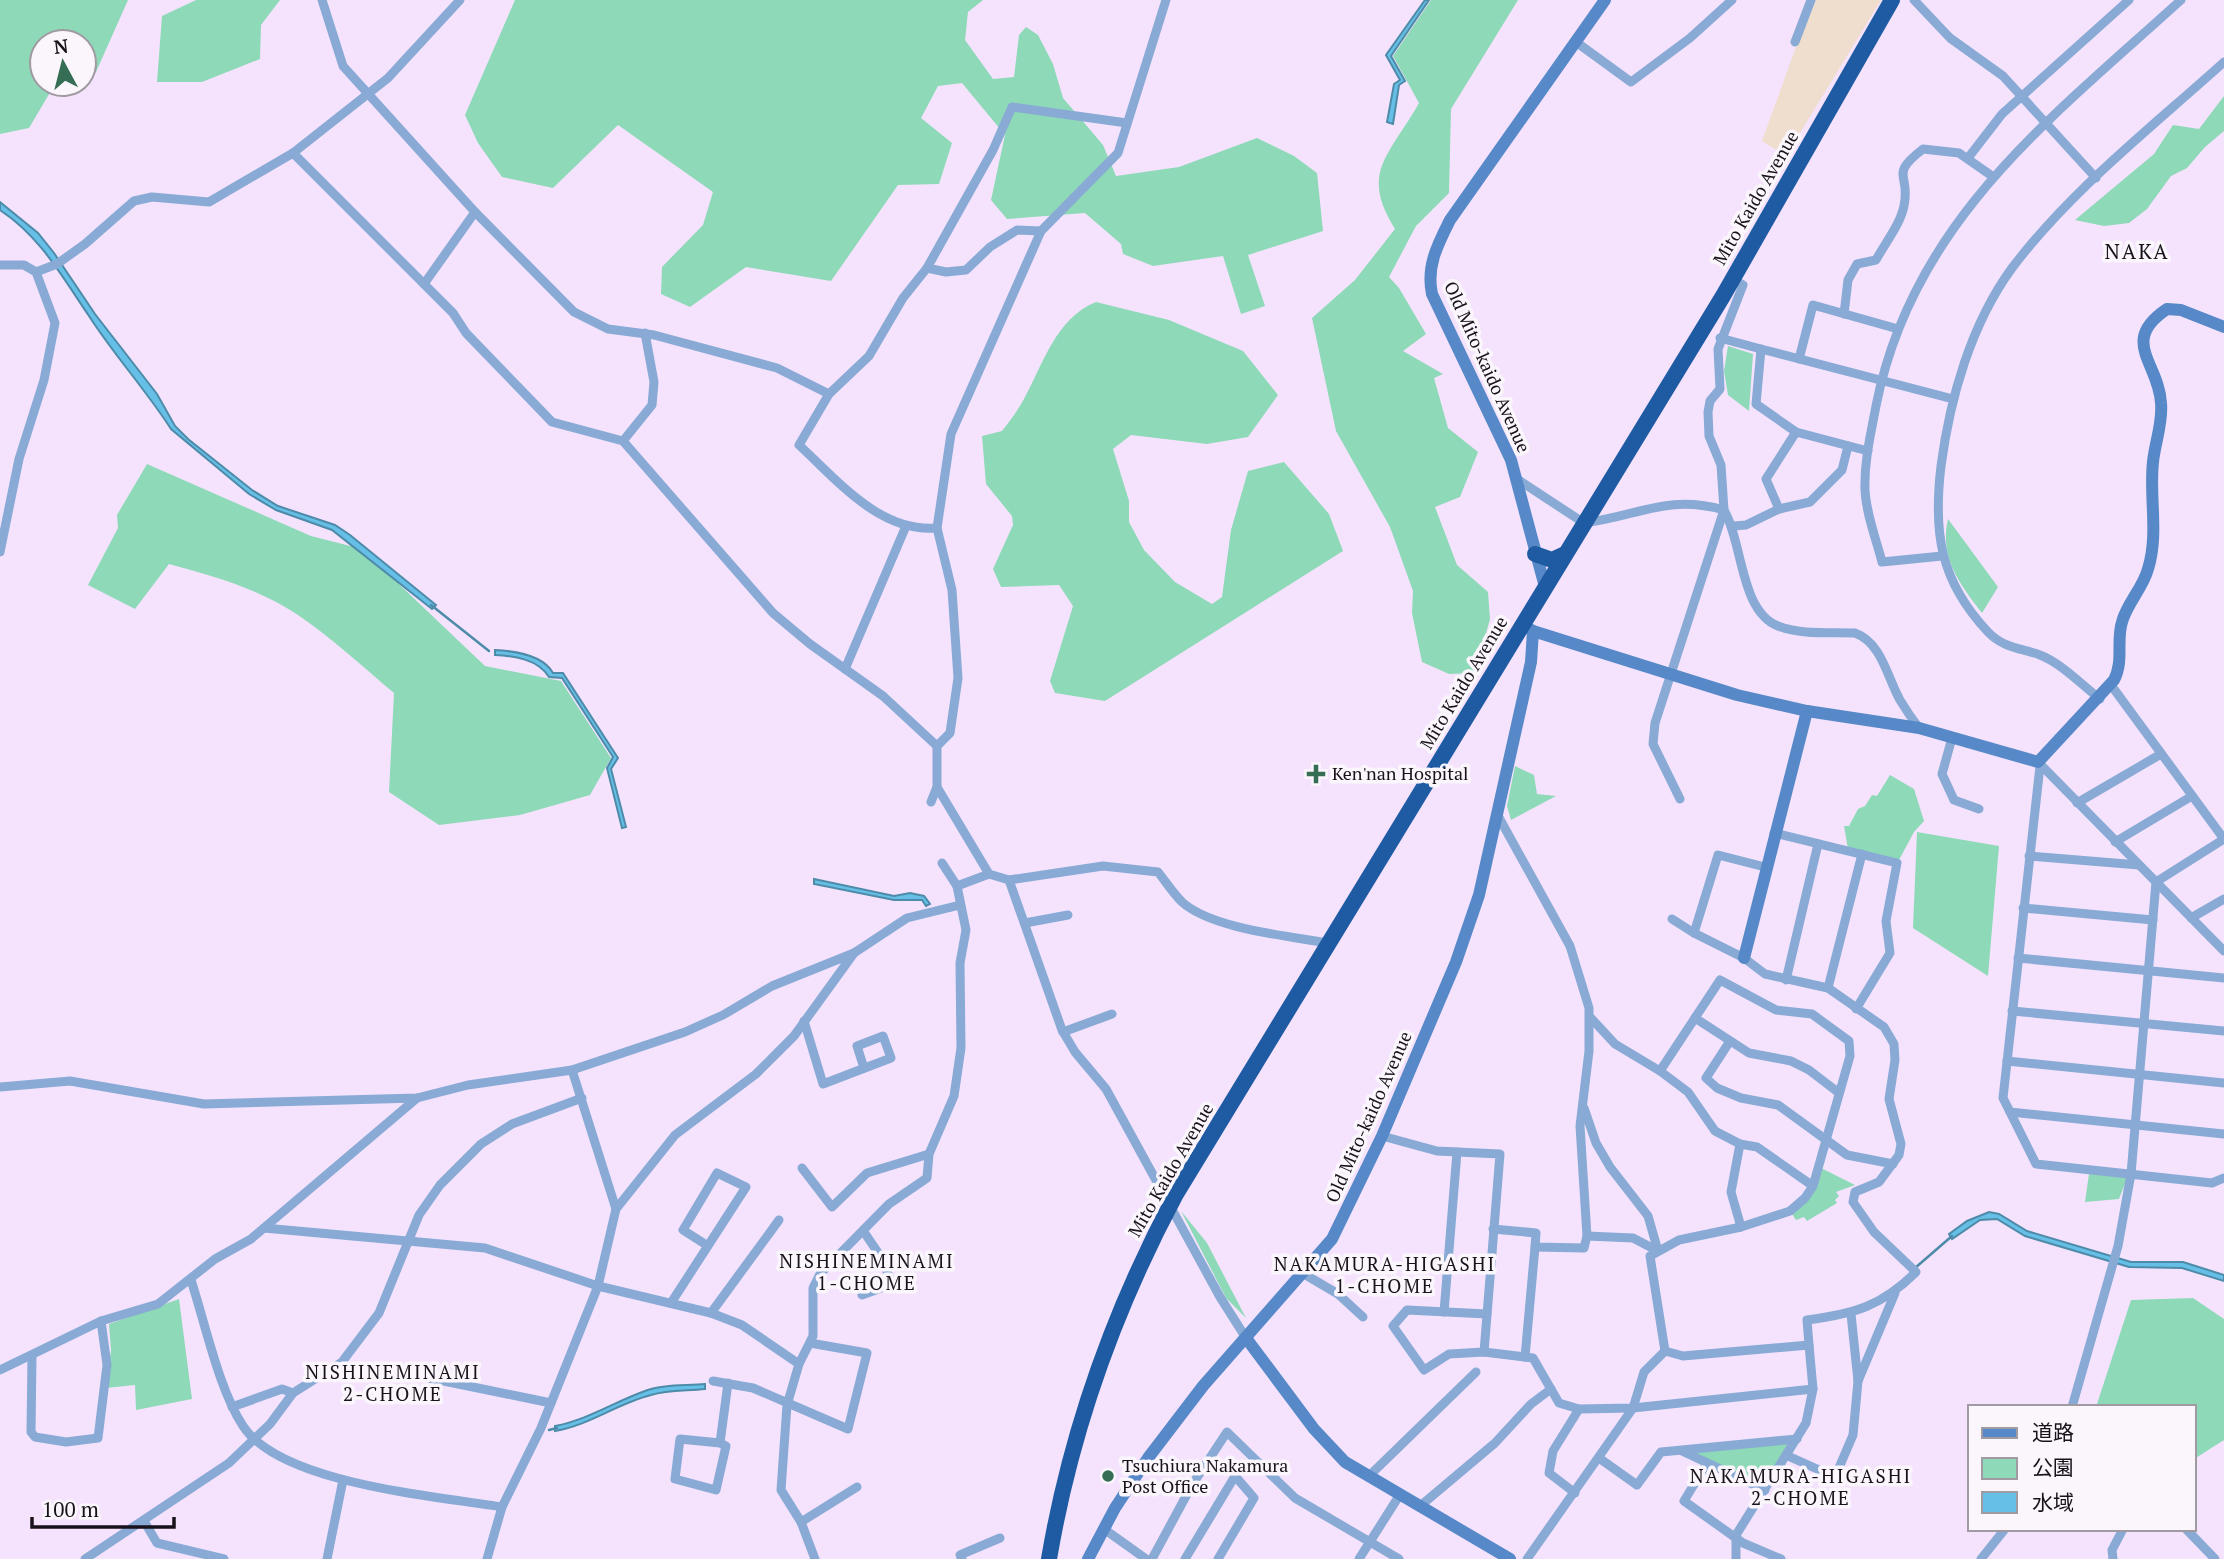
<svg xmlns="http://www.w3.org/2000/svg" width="2224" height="1559" viewBox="0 0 2224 1559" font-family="'PT Serif','Noto Sans JP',serif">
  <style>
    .industrial { fill: #efddcd }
    .green { fill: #8ed9b7 }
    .water { fill: #65bfe6; stroke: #4e8ba9; stroke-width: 2 }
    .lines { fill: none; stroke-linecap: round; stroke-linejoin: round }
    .stream { stroke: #4e8ba9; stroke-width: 2.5 }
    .street { stroke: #89aad5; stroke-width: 9 }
    .secondary { stroke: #5789c8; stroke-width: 12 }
    .highway { stroke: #1f5ba2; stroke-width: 16 }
    .poi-dot { fill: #356d55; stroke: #faf6fc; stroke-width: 2.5 }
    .labels { text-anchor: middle; stroke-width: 7; stroke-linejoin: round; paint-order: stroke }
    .street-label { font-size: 18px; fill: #18121b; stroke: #faf6fc }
    .poi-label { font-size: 18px; fill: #18121b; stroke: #faf6fc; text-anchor: start }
    .neighbourhood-label { font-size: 19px; letter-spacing: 2px; fill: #18121b; stroke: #faf6fc }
    .quarter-label { font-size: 21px; letter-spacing: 2px; fill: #18121b; stroke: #faf6fc }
  </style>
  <rect width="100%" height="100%" fill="#f5e3fe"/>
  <!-- industrial -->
  <polygon class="industrial" points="1813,0 1881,0 1786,156 1762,141"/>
  <!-- green -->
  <g class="green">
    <polygon points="0,0 128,0 96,72 84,71 84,42 42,42 42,84 55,84 29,128 0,134"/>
    <polygon points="196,0 280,0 261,25 260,59 202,82 157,82 162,16"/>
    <polygon points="515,0 983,0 968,12 965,40 993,79 1014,77 1019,35 1026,27 1038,35 1053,64 1063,98 1103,145 1116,176 1179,167 1257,138 1294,156 1317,173 1323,231 1248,255 1265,306 1241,314 1223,256 1153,266 1123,254 1121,244 1085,213 1007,219 991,200 1005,135 962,83 938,86 921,118 952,143 939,184 898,185 831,281 746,267 690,307 661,294 662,267 703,225 713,192 618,125 553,188 502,177 478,143 465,115"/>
    <path d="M1431 0H1518L1451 109 1449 193 1416 226 1389 277 1399 288 1426 334 1403 351 1443 374 1434 378 1448 428 1478 452 1460 497 1435 507 1457 565 1488 592 1490 619 1475 673 1449 674 1422 662 1412 613 1413 591 1390 527 1336 431 1312 318 1355 280 1395 229C1359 172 1390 155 1419 103L1393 56Z"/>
    <polygon points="2224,96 2224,131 2205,147 2187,168 2171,176 2147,209 2129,223 2104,226 2075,220 2154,154 2173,125 2199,129"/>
    <path d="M1096 302 1169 320 1243 351 1278 395 1248 437 1207 444 1131 435 1113 449 1129 501V522L1144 550 1175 582 1212 604 1222 597 1231 530 1248 471 1284 462 1329 514 1343 551 1105 701 1055 693 1050 681 1073 606 1059 585 1001 587 993 569 1013 525 1012 516 986 484 982 436 1002 431C1010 421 1018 410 1024 399 1043 364 1056 318 1096 302Z"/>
    <polygon points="1728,346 1753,354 1749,411 1728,395 1724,371"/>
    <path d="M147 464 311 536 362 549 485 666 561 681 611 758 590 795 520 815 439 825 389 792 394 693C363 667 332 638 298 615 260 589 213 576 169 564L135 609 88 585 118 528 117 515Z"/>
    <path d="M1948 519 1998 587 1982 613C1960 584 1939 558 1948 519Z"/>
    <polygon points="1515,766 1534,775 1537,794 1556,796 1511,820 1507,806"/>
    <polygon points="1890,775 1914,789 1924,821 1914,832 1899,860 1848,849 1844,826 1849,826 1858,809 1865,806 1872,795 1877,796"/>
    <polygon points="1917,832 1999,846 1988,976 1913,928"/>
    <polygon points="1821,1168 1855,1185 1836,1192 1839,1196 1835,1200 1837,1203 1807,1221 1804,1217 1796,1220 1792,1214"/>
    <polygon points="2089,1174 2128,1176 2119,1199 2085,1202"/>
    <polygon points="1181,1211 1207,1243 1246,1318 1226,1298"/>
    <polygon points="2193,1298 2224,1319 2224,1440 2194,1459 2194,1407 2096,1407 2131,1300"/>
    <polygon points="179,1299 192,1399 136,1410 135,1385 106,1388 111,1350 109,1324"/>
    <polygon points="1794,1441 1765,1487 1686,1451"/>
  </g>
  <!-- water -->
  <g class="water">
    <polygon points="1425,0 1429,0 1391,56 1405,81 1399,85 1393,124 1387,122 1394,84 1400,80 1386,55"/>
    <path d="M0 202 38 233 54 253 95 314 157 394 175 426 188 439 252 490 278 506 335 525 350 535 436 605 432 609 332 530 276 510 249 494 171 429C146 390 114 355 89 316 63 278 40 236 0 210Z"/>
    <path d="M495 650C514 651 543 655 553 673H563L618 758 611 769 626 827 622 828 607 768 613 757 562 678 549 677C538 659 514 656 495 655Z"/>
    <polygon points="814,879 894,896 910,893 924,896 930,904 926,906 922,900 894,900 814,884"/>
    <polygon points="1989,1212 1999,1214 2027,1231 2131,1262 2183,1262 2224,1275 2224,1281 2182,1268 2129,1267 2025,1236 1997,1219 1980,1220 1952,1239 1949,1234 1967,1221"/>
    <path d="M705 1384V1389C687 1391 668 1390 651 1395 616 1404 590 1425 555 1431V1426C587 1420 614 1402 645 1391 663 1384 686 1386 705 1384Z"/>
  </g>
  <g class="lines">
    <!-- stream -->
    <g class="stream">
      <polyline points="431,605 489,651"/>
      <polyline points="1915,1268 1952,1236"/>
      <polyline points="549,1430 557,1428"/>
    </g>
    <!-- street -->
    <g class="street">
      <polyline points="322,0 343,66 475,212 574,312 608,329 654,335 777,368 829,394"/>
      <polyline points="1914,0 1950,38 2003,76 2096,178"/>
      <polyline points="1576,42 1631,82 1690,38 1732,0"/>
      <polyline points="1795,42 1811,0"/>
      <polyline points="293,153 453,313 466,333 552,422 623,441 773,613 810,644 883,696 937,746"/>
      <polyline points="1968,158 2002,114 2129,0"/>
      <polyline points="0,265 24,265 36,272 55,323 44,380 19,459 0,552"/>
      <polyline points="927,268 946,272 966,270 990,247 1017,230 1041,231"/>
      <polyline points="36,272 57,264 85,244 134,201 152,197 209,202 293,153 388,78 460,0"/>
      <polyline points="424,284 475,212"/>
      <path d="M1844 314 1848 280 1857 264 1876 260C1885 243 1900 225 1904 206 1911 173 1888 176 1923 149L1959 153 1992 176"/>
      <polyline points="1720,338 1761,349"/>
      <polyline points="1799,359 1813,305 1898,329"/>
      <polyline points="623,441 652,405 654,382 645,333"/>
      <polyline points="1868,451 1796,432 1756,404 1761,349 1953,399"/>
      <path d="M1517 479 1584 523C1639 516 1667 494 1724 510 1743 543 1740 611 1778 626 1800 635 1832 632 1855 633 1882 643 1887 677 1900 700 1906 710 1912 719 1919 728"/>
      <polyline points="1779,509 1766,479 1796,432"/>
      <polyline points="1734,526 1746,525 1779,509 1810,502 1842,470 1848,446"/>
      <path d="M937 528C880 533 837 480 799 445L829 394 869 356 903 298 927 268 993 150 1012 107 1127 123"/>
      <path d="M1942 556 1882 562C1876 539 1866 513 1865 490 1864 461 1871 433 1876 406 1912 222 2050 119 2181 0"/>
      <polyline points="845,669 906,526"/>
      <polyline points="2111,685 2224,839"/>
      <path d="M2100 699C2082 685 2061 663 2040 655 2021 648 2003 648 1988 632 1940 581 1933 533 1941 466 1950 398 1971 324 2012 268 2071 190 2152 127 2224 62"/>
      <polyline points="1952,738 1942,774 1954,800 1979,809"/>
      <polyline points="2039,763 2224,951"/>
      <polyline points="2040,766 2003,1098 2036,1164 2212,1183 2224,1178"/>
      <polyline points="937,787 989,874 1009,880 1062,1030 1075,1052 1106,1089 1220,1297 1246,1338"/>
      <polyline points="1680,799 1653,744 1655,723 1724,510 1721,465 1709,436 1708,412 1710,401 1720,389 1718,349 1743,285 1732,279"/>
      <polyline points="931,802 937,787 937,746 950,733 958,678 952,590 937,528 951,434 1041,231 1118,153 1166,0"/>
      <polyline points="2077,803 2161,754"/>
      <polyline points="1497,814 1570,946 1589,1008 1589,1051 1580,1126 1587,1236"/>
      <polyline points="1774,833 1897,863 1886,921 1890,953 1856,1009"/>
      <polyline points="2115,842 2192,796"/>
      <polyline points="2029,856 2139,865"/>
      <path d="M1765 867 1718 855 1694 933 1744 958 1765 974 1828 988 1884 1027 1894 1044 1895 1060 1889 1099 1901 1144 1899 1155 1879 1182 1855 1192 1853 1202 1874 1232 1916 1272C1882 1306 1854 1314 1807 1320L1809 1345"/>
      <path d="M1009 880 1103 866 1158 872C1166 882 1173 893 1182 902 1212 929 1289 936 1328 943"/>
      <polyline points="957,886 989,874"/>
      <polyline points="2023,908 2153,920"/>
      <polyline points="2191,918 2224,899"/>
      <polyline points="1672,919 1694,933"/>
      <polyline points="1025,923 1068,915"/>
      <polyline points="2018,958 2224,978"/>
      <polyline points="1786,980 1818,844"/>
      <polyline points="1828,988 1862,854"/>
      <polyline points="2012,1011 2224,1031"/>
      <polyline points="1590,1017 1615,1044 1660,1071"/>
      <polyline points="1695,1018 1749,1053 1791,1061 1809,1070 1839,1093"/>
      <polyline points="804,1021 823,1084 891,1058 883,1036 857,1046 864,1068"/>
      <polyline points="1063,1032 1112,1014"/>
      <polyline points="1730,1041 1706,1078 1717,1088 1741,1098 1778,1105 1847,1155 1893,1164"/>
      <polyline points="2007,1061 2224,1083"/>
      <polyline points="572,1070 616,1209"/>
      <polyline points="0,1087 70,1081 204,1104 417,1098 468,1085 572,1070 685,1032 723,1015 772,986 854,953 907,918 960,905"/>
      <polyline points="1584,1108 1596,1143 1610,1167 1648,1216 1658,1251"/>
      <polyline points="2010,1112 2224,1134"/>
      <polyline points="1382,1136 1437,1151 1500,1154 1484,1352"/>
      <polyline points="1740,1144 1731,1192 1741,1227"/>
      <polyline points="802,1168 832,1207 867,1173 929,1154"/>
      <polyline points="264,1228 485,1248 598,1286 711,1313 742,1325 799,1364"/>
      <polyline points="1493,1229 1536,1233 1535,1247 1584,1248 1587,1236 1633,1238 1658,1251"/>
      <polyline points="1304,1274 1338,1294 1363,1317"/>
      <path d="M191 1280C205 1323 219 1390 243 1426 281 1484 436 1496 502 1507"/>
      <polyline points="862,1295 892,1284 881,1257 864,1232"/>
      <polyline points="671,1303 746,1187 717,1173 683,1230 708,1246"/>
      <polyline points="1444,1312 1457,1152"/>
      <polyline points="711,1313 779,1220"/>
      <polyline points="1487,1314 1407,1310 1393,1326 1424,1370 1449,1354 1484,1352 1533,1358 1559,1403 1579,1409 1633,1408 1813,1389"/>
      <polyline points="1665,1351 1683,1356 1809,1345 1813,1389 1806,1423 1736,1535 1736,1559"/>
      <polyline points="32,1356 31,1432 35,1437 66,1442 98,1438 107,1365 101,1321"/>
      <polyline points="1525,1357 1535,1247"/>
      <polyline points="0,1370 101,1321 158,1304 215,1259 251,1239 417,1098"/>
      <polyline points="429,1378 551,1403"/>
      <polyline points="713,1381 753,1388 848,1429 867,1353 810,1343"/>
      <polyline points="1858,1381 1895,1293"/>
      <polyline points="232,1407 282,1389 293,1393"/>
      <polyline points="2072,1407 2118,1246 2131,1174 2156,882 2224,839"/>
      <polyline points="720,1443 680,1439 675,1479 716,1490 726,1446 720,1443 728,1383"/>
      <polyline points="1682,1451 1765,1490"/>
      <polyline points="1788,1456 1835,1477 1853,1435 1858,1381 1851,1314"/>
      <polyline points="1599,1458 1637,1485 1661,1452 1797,1439"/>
      <polyline points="1707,1463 1684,1501 1743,1543 1781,1559"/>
      <polyline points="1368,1477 1476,1372"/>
      <polyline points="1575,1493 1549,1473 1553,1451 1579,1409"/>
      <polyline points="1419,1507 1495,1443 1531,1404 1551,1389"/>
      <polyline points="144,1521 157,1543 224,1559"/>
      <polyline points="801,1522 857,1487"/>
      <polyline points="1104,1529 1146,1559"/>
      <polyline points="2186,1529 2215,1559"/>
      <polyline points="85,1559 229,1463 270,1424 293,1393 342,1362 379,1313 419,1215 440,1185 481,1144 512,1124 582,1098"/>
      <polyline points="327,1559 343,1480"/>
      <polyline points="487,1559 502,1507 541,1428 598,1286 616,1209 675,1135 756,1074 794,1036 854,953"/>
      <polyline points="815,1559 801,1522 781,1490 787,1405 799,1364 813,1336 813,1288 820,1274 889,1204 927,1178 929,1154 954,1096 961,1048 960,963 966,930 957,886 942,863"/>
      <polyline points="962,1559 960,1555 1000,1538"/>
      <polyline points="1152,1559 1192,1485 1227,1432 1295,1498 1399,1559"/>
      <polyline points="1185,1559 1235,1476 1254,1498 1218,1559"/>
      <polyline points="1359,1559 1399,1496"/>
      <polyline points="1527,1559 1633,1408 1644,1372 1665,1351 1650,1256 1679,1240 1741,1227 1790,1211 1805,1198 1813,1186 1850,1056 1849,1041 1812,1014 1776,1010 1720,980 1660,1071 1688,1092 1715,1131 1740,1144 1757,1147 1813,1186"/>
      <polyline points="1981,1559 2005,1529"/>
      <polyline points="2113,1559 2112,1550 2123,1529"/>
    </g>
    <!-- secondary -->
    <g class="secondary">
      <path d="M1545 587 1511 460 1432 294C1426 266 1438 244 1450 220L1605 0"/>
      <path d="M1533 631 1737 695 1807 711 1919 728 2038 762 2114 680C2124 661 2116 641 2122 622 2127 603 2143 588 2148 569 2159 534 2149 497 2153 462 2155 442 2163 423 2161 403 2159 363 2119 341 2167 309L2181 310 2224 327"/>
      <polyline points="1744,958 1807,711"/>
      <polyline points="1246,1338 1314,1429 1345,1462 1510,1559"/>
      <polyline points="1088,1559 1115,1508 1148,1458 1203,1386 1332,1239 1382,1136 1456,962 1479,895 1531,662 1533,631 1526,627"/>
    </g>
    <!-- highway -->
    <g class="highway">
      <polyline points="1535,554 1552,560 1565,554"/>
      <path d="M1049 1559C1071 1430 1114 1310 1176 1194L1723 296 1892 0"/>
    </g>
  </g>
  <!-- markers -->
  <g class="poi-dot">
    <path d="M1312.5 763.5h7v7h7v7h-7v7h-7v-7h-7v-7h7z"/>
    <circle cx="1108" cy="1476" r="7"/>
  </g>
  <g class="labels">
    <!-- street labels -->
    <g class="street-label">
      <text transform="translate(1756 198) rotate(-60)" y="6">Mito Kaido Avenue</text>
      <text transform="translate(1487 367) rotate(66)" y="6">Old Mito-kaido Avenue</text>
      <text transform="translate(1464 683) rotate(-59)" y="6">Mito Kaido Avenue</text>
      <text transform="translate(1369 1117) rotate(-66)" y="6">Old Mito-kaido Avenue</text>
      <text transform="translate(1171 1170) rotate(-60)" y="6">Mito Kaido Avenue</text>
    </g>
    <!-- poi labels -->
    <g class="poi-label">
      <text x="1332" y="780">Ken'nan Hospital</text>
      <text x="1122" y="1472">Tsuchiura Nakamura<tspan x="1122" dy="21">Post Office</tspan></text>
    </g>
    <!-- neighbourhood labels -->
    <g class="neighbourhood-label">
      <text x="867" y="1268">NISHINEMINAMI<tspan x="867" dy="22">1-CHOME</tspan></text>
      <text x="1385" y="1271">NAKAMURA-HIGASHI<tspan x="1385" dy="22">1-CHOME</tspan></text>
      <text x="393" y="1379">NISHINEMINAMI<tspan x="393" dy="22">2-CHOME</tspan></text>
      <text x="1801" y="1483">NAKAMURA-HIGASHI<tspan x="1801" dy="22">2-CHOME</tspan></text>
    </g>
    <!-- quarter labels -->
    <g class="quarter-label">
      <text x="2137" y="259">NAKA</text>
    </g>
  </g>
  <!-- legend -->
  <rect x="1968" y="1405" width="228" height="126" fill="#faf6fc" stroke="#a09ba2" stroke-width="2"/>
  <rect x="1982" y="1428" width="35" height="10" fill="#5789c8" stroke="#a09ba2" stroke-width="2"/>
  <text x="2032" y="1440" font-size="21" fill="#18121b">道路</text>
  <rect x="1982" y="1458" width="35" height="21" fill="#8ed9b7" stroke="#a09ba2" stroke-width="2"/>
  <text x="2032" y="1475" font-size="21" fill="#18121b">公園</text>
  <rect x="1982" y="1492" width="35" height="21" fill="#65bfe6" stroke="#a09ba2" stroke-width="2"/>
  <text x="2032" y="1510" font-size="21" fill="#18121b">水域</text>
  <!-- north arrow -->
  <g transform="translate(63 63) rotate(353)"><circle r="33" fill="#faf6fc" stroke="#a09ba2" stroke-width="2"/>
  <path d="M0-5L12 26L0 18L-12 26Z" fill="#356d55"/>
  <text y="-10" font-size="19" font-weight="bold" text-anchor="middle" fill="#18121b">N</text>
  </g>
  <!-- scale -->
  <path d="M32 1517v10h142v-10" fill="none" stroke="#18121b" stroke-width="3.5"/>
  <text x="42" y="1517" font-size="21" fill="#18121b" stroke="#faf6fc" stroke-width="5" paint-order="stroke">100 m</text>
</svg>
